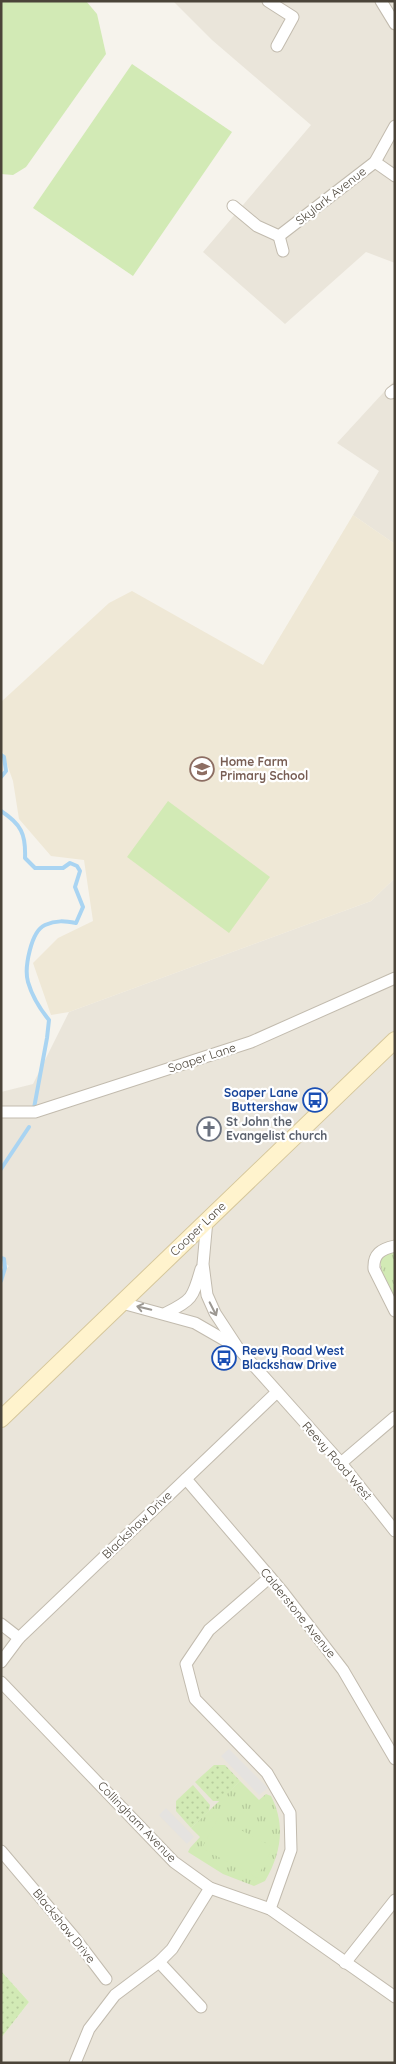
<svg xmlns="http://www.w3.org/2000/svg" width="396" height="2064" viewBox="0 0 396 2064" font-family="Quicksand,sans-serif">
  <style>
    .residential { fill: #eae5da }
    .education { fill: #efe8d6 }
    .grass { fill: url(#grass-tufts) }
    .park { fill: url(#park-dots) }
    .pitch { fill: #d2eab5 }
    .parking { fill: #e5e3e0 }
    .lines { fill: none; stroke-linecap: round; stroke-linejoin: round }
    .stream { stroke: #a9d4f2; stroke-width: 4 }
    .street-casing { stroke: #c2bbae; stroke-width: 13 }
    .secondary-casing { stroke: #d6c79b; stroke-width: 18 }
    .street { stroke: #fff; stroke-width: 11 }
    .secondary { stroke: #fff3cd; stroke-width: 16 }
    .oneway { stroke: #9c9892 }
    .labels { text-anchor: middle; stroke-width: 4.5; stroke-linejoin: round; paint-order: stroke }
    .street-label { font-size: 12px; fill: #4b4439; stroke: #fff }
    .education-label { font-size: 12px; font-weight: bold; fill: #785e54; stroke: #fff; text-anchor: start }
    .transit-label { font-size: 12px; font-weight: bold; fill: #164399; stroke: #fff; text-anchor: end }
    .worship-label { font-size: 12px; font-weight: bold; fill: #5b616d; stroke: #fff; text-anchor: start }
  </style>
  <defs>
    <pattern id="grass-tufts" width="24" height="20" patternUnits="userSpaceOnUse" patternTransform="scale(1.25)"><rect width="24" height="20" fill="#d2eab5"/><path d="M3 7l-1-3M5 7V3M7 7l1-3M15 17l-1-3M17 17v-4M19 17l1-3" fill="none" stroke="#b6ca9c"/></pattern>
    <pattern id="park-dots" width="8" height="8" patternUnits="userSpaceOnUse" patternTransform="scale(1.25)"><rect width="8" height="8" fill="#d2eab5"/><path d="M2 2h.1M6 6h.1" fill="none" stroke="#b6ca9c" stroke-width="1.8" stroke-linecap="round"/></pattern>
  </defs>
  <rect width="100%" height="100%" fill="#f6f3ec"/>
  <!-- residential -->
  <g class="residential">
    <polygon points="173,1 395,1 395,263 366,252 285,324 203,252 311,125 212,40"/>
    <polygon points="395,380 395,544 353,515 379,471 337,443"/>
    <polygon points="395,878 395,2063 1,2063 1,2038 29,2002 1,1971 1,1276 9,1266 1,1260 1,1092 33,1084 69,1012 371,901"/>
  </g>
  <!-- education -->
  <polygon class="education" points="353,515 395,544 395,878 371,901 69,1012 51,1015 33,963 58,938 93,921 84,860 51,856 19,819 13,781 1,747 1,702 109,603 132,591 263,665"/>
  <!-- grass -->
  <g class="grass">
    <polygon points="395,1249 395,1300 382,1272 380,1260 387,1252"/>
    <path d="M240 1781 259 1800 266 1794 271 1796C286 1825 281 1854 265 1881L254 1886 223 1874 188 1852 190 1848 200 1837 191 1828Z"/>
  </g>
  <!-- park -->
  <g class="park">
    <polygon points="214,1765 225,1765 240,1781 220,1801 213,1801 195,1782"/>
    <polygon points="193,1785 210,1805 209,1811 191,1828 176,1811 176,1801"/>
    <polygon points="1,1971 29,2002 1,2038"/>
  </g>
  <!-- pitch -->
  <g class="pitch">
    <polygon points="1,1 86,1 97,14 106,54 26,167 13,175 1,174"/>
    <polygon points="132,64 232,132 133,276 33,208"/>
    <polygon points="168,801 270,877 229,933 127,857"/>
    <polygon points="218,1818 273,1847 257,1878 202,1848"/>
  </g>
  <!-- parking -->
  <g class="parking">
    <polygon points="229,1749 268,1788 259,1795 221,1756"/>
    <polygon points="166,1808 194,1837 187,1844 159,1815"/>
  </g>
  <g class="lines">
    <!-- stream -->
    <g class="stream">
      <polyline points="1,755 4,757 6,771 1,777"/>
      <path d="M1 811C21 824 26 834 25 858L35 868H63L70 863 77 866 80 871 75 887 83 907 76 923C65 921 56 920 45 925 31 931 24 968 28 982 32 996 40 1009 49 1020L47 1038 34 1108"/>
      <polyline points="1,1169 29,1127"/>
      <polyline points="1,1258 4,1259 5,1268 1,1281"/>
    </g>
    <!-- street casing -->
    <g class="street-casing">
      <g id="street">
        <polyline points="268,1 293,17 277,46"/>
        <polyline points="381,1 395,24"/>
        <polyline points="375,162 395,176"/>
        <polyline points="233,206 257,226 279,236 375,162 395,126"/>
        <polyline points="279,236 283,251"/>
        <polyline points="391,393 395,390"/>
        <polyline points="1,1112 35,1112 251,1042 395,978"/>
        <polyline points="207,1220 203,1264 207,1295 215,1313 238,1348 341,1463 395,1531"/>
        <path d="M395 1246C381 1249 373 1254 374 1269L395 1311"/>
        <polyline points="122,1303 195,1323 235,1346"/>
        <path d="M166 1313C193 1300 193 1297 201 1269"/>
        <polyline points="341,1463 395,1417"/>
        <polyline points="186,1479 282,1591 343,1670 395,1759"/>
        <polyline points="270,1577 209,1630 186,1664 195,1699 267,1773 290,1813 291,1850 270,1909"/>
        <polyline points="1,1624 19,1638"/>
        <polyline points="1,1662 19,1638 277,1392"/>
        <polyline points="1,1682 174,1862 210,1888 270,1909 395,1997"/>
        <polyline points="1,1851 74,1937 106,1979"/>
        <polyline points="159,1962 201,2007"/>
        <polyline points="345,1963 395,1900"/>
        <polyline points="75,2063 89,2029 115,1995 159,1962 172,1949 210,1888"/>
      </g>
    </g>
    <!-- secondary casing -->
    <g class="secondary-casing">
      <polyline id="secondary" points="1,1419 395,1040"/>
    </g>
    <!-- street -->
    <use href="#street" class="street"/>
    <!-- secondary -->
    <use href="#secondary" class="secondary"/>
  </g>
  <!-- one-way arrows -->
  <defs><path id="oneway-shaft" d="M-6 0H5M1.5-3L5.5 0L1.5 3" fill="none" stroke-width="1.6" stroke-linecap="round" stroke-linejoin="round" transform="scale(1.25)"/></defs>
  <g class="oneway">
    <use href="#oneway-shaft" transform="translate(144 1308) rotate(-166)"/>
    <use href="#oneway-shaft" transform="translate(213 1309) rotate(63)"/>
  </g>
  <!-- icons -->
  <defs>
    <g id="school-ring" transform="scale(1.25)"><circle r="9.5" fill="#fff" stroke="#8d6e63" stroke-width="1.5"/><path d="M0-5L7-2L0 1L-7-2ZM-4 1L0 2.5L4 1V4Q0 6-4 4Z" fill="#8d6e63"/></g>
    <g id="bus-ring" transform="scale(1.25)"><circle r="9.5" fill="#fff" stroke="#1a4fb4" stroke-width="1.5"/><path d="M-5-6H5V4H4V6H2V4H-2V6H-4V4H-5ZM-3.5-4V0h7V-4ZM-3.5 1.2v1.5H-2V1.2ZM2 1.2v1.5H3.5V1.2Z" fill="#1a4fb4"/></g>
    <g id="church-ring" transform="scale(1.25)"><circle r="9.5" fill="#fff" stroke="#6b7280" stroke-width="1.5"/><path d="M-1.2-6h2.4v3.5h3.3v2.4h-3.3V6h-2.4V-.1h-3.3v-2.4h3.3Z" fill="#6b7280"/></g>
  </defs>
  <g fill-rule="evenodd">
    <use href="#school-ring" x="202" y="769"/>
    <use href="#bus-ring" x="315" y="1100"/>
    <use href="#church-ring" x="209" y="1129"/>
    <use href="#bus-ring" x="224" y="1358"/>
  </g>
  <g class="labels">
    <!-- street labels -->
    <g class="street-label">
      <text transform="translate(331 196) rotate(-38)" y="4">Skylark Avenue</text>
      <text transform="translate(202 1058) rotate(-18)" y="4">Soaper Lane</text>
      <text transform="translate(198 1229) rotate(-44)" y="4">Cooper Lane</text>
      <text transform="translate(337 1461) rotate(49)" y="4">Reevy Road West</text>
      <text transform="translate(137 1525) rotate(-44)" y="4">Blackshaw Drive</text>
      <text transform="translate(298 1613) rotate(51)" y="4">Calderstone Avenue</text>
      <text transform="translate(137 1822) rotate(46)" y="4">Collingham Avenue</text>
      <text transform="translate(64 1926) rotate(51)" y="4">Blackshaw Drive</text>
    </g>
    <!-- education labels -->
    <g class="education-label">
      <text x="220" y="766">Home Farm<tspan x="220" dy="14">Primary School</tspan></text>
    </g>
    <!-- transit labels -->
    <g class="transit-label">
      <text x="298" y="1097">Soaper Lane<tspan x="298" dy="14">Buttershaw</tspan></text>
      <text x="242" y="1355" text-anchor="start">Reevy Road West<tspan x="242" dy="14">Blackshaw Drive</tspan></text>
    </g>
    <!-- worship labels -->
    <g class="worship-label">
      <text x="226" y="1126">St John the<tspan x="226" dy="14">Evangelist church</tspan></text>
    </g>
  </g>
  <!-- border -->
  <rect width="396" height="2064" fill="none" stroke="#4b4439" stroke-width="5"/>
</svg>
